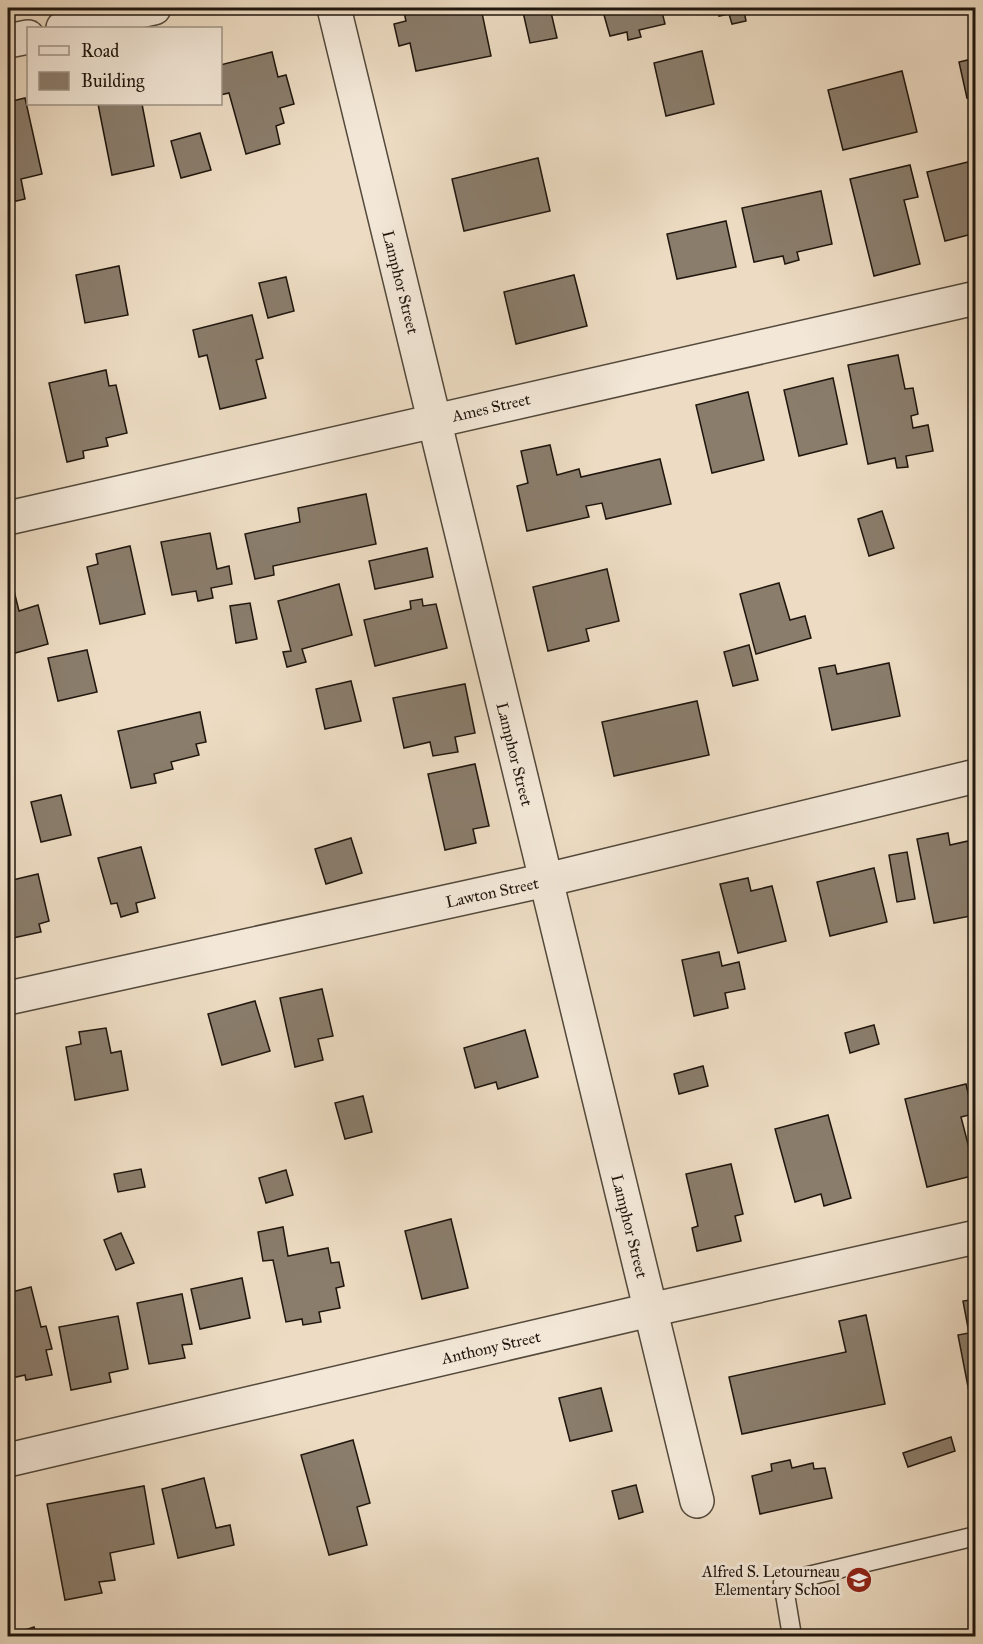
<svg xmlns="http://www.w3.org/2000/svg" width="983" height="1644" viewBox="0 0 983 1644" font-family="'IM FELL Great Primer',serif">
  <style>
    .building { fill: #8a7d6c; stroke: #1f160e; stroke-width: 1.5 }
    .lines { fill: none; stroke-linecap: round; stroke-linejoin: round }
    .lane-casing { stroke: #52483b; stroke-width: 21 }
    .street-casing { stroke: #52483b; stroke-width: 36 }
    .lane { stroke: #f3e8d8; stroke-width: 18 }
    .street { stroke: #f3e8d8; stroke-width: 33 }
    .labels { text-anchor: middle; stroke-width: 6; stroke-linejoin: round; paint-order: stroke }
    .street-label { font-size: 16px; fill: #1f160e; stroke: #f3e8d8 }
    .poi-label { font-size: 16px; fill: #1f160e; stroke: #f3e8d8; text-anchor: end }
  </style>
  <rect width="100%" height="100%" fill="#eddcc3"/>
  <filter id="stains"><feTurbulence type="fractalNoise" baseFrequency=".00333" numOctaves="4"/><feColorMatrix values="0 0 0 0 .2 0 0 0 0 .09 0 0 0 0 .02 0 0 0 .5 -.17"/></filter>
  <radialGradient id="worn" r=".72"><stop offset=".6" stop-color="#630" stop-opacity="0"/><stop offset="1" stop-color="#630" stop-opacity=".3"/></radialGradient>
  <!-- building -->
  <g class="building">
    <polygon points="403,8 481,8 491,56 416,71 410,43 399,46 394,24 406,21"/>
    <polygon points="544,8 550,8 557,38 530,43 523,12"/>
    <polygon points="602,8 661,8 665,24 639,30 641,37 628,40 627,32 610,36"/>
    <polygon points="717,8 759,8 744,11 746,21 732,24 729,14 719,16"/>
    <polygon points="702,51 714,104 666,116 654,63"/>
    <polygon points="272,52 278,77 286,75 294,104 280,108 284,123 276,126 280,144 246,154 229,93 220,95 220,65"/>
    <polygon points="976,58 976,96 967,98 959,62"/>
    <polygon points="902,71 917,132 843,150 828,90"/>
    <polygon points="25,98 42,174 21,179 25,199 8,203 8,102"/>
    <polygon points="98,104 142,104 154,166 112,175"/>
    <polygon points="200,133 211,170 181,178 171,141"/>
    <polygon points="538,158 550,211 464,231 452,179"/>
    <polygon points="976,160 976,233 945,241 927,172"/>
    <polygon points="910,165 918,197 904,200 920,264 874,276 850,179"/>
    <polygon points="821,191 832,244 797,252 799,260 785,264 783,256 754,262 742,208"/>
    <polygon points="726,221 736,267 677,279 667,234"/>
    <polygon points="119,266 128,315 85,323 76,275"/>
    <polygon points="574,275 587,326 516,344 504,292"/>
    <polygon points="286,277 294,311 268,318 259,283"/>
    <polygon points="252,315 263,358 256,360 266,398 220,409 207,355 199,357 193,330"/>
    <polygon points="898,355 905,389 913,388 918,414 911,416 913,428 928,425 933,451 906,456 908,467 897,468 895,458 868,464 848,365"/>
    <polygon points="106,370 109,386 116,385 127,433 106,438 108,446 83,451 84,458 67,462 49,383"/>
    <polygon points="833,378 847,444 799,456 784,390"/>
    <polygon points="748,392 764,460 712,473 696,405"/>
    <polygon points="550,445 557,475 579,469 581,477 660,459 671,504 606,519 602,503 586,506 589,517 527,531 517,486 528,483 521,451"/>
    <polygon points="366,494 376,544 273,566 274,575 255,579 245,534 300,522 298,508"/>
    <polygon points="882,511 894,548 869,556 858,519"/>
    <polygon points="210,533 217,569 229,566 232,584 211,588 213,598 198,601 196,591 172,595 161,542"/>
    <polygon points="130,546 145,614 100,624 87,567 98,564 96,554"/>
    <polygon points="427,548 433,577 375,589 369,561"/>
    <polygon points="607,569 619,621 586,629 589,641 548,651 533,587"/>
    <polygon points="11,579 19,611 38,605 48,644 8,655 8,580"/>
    <polygon points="779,583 790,620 805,616 811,638 756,654 740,594"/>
    <polygon points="339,584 352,635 302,649 306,662 287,667 283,652 291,651 278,601"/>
    <polygon points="422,599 423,606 436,604 447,648 375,666 364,620 411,609 410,601"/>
    <polygon points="250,603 257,639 236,643 230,606"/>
    <polygon points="749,645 758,680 733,686 724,652"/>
    <polygon points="87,650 97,692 58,701 48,658"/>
    <polygon points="889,663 900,716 832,730 819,668 835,665 837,674"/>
    <polygon points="351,681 361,721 325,729 316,689"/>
    <polygon points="465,684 475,733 455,737 458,752 433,756 430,742 404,748 393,698"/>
    <polygon points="697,701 709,755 614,776 602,722"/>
    <polygon points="200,712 206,742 196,744 199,755 171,762 173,769 154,774 156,783 131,788 118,731"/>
    <polygon points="475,764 489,826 473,829 476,843 445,850 428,774"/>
    <polygon points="61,795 71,835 41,842 31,802"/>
    <polygon points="948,833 950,845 968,841 976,880 976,915 934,923 917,839"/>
    <polygon points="351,838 362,873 326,884 315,849"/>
    <polygon points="141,847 155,898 136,903 138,912 121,917 117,903 111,904 98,858"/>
    <polygon points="907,852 915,899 897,902 889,855"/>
    <polygon points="874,868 887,922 830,936 817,882"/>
    <polygon points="38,874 49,921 39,924 41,932 8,939 8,881"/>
    <polygon points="748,878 751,891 772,886 786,941 738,953 720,884"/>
    <polygon points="719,952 722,966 739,962 745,989 725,993 728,1008 694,1016 682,960"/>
    <polygon points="322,989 333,1036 318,1039 323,1060 295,1067 280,998"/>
    <polygon points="255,1001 270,1051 222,1065 208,1014"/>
    <polygon points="874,1025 879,1044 850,1053 845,1033"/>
    <polygon points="106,1028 111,1053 121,1051 128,1090 75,1100 66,1047 81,1044 79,1032"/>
    <polygon points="525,1030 538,1077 498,1089 496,1082 475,1088 464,1048"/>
    <polygon points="703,1066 708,1086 679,1094 674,1074"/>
    <polygon points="966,1084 973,1114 961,1117 976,1175 927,1187 905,1099"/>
    <polygon points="363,1096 372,1132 345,1139 335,1103"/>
    <polygon points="828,1115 851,1198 824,1206 821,1194 795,1202 775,1129"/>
    <polygon points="731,1164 743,1214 735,1216 741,1241 697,1251 692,1228 698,1226 686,1174"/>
    <polygon points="141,1169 145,1187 118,1192 114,1174"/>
    <polygon points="286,1170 293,1195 266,1203 259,1178"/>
    <polygon points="451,1219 468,1288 422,1299 405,1231"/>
    <polygon points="283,1227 288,1256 328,1248 331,1263 339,1262 344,1286 336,1288 340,1308 319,1312 321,1322 303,1325 302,1319 286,1322 273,1260 263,1261 258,1232"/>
    <polygon points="121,1233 134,1263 116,1270 104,1240"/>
    <polygon points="242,1278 250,1318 200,1329 191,1289"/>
    <polygon points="31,1287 41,1327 46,1326 52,1349 46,1350 52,1375 26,1380 25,1375 8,1379 8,1293"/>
    <polygon points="182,1294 192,1344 182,1345 185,1358 149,1364 137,1303"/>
    <polygon points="976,1299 976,1401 971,1402 958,1335 969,1333 963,1301"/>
    <polygon points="866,1315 885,1404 742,1434 729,1377 846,1352 839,1321"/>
    <polygon points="118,1316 128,1369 109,1373 111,1382 71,1390 59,1327"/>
    <polygon points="601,1388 612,1431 570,1441 559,1398"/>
    <polygon points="951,1437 955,1451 908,1467 903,1453"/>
    <polygon points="353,1440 370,1503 357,1507 367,1545 329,1555 301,1455"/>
    <polygon points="790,1460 792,1468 813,1463 814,1469 825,1468 832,1498 760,1514 752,1476 772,1471 771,1464"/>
    <polygon points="204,1478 216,1528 230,1525 234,1545 178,1558 162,1489"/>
    <polygon points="636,1485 643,1512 619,1519 612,1491"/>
    <polygon points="144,1486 154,1544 110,1553 115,1580 99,1582 102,1593 65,1600 47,1504"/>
    <polygon points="34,1627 37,1636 8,1636"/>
  </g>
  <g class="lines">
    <!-- lane casing -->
    <g class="lane-casing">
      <polyline id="lane" points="792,1636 783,1582 976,1536"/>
    </g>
    <!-- street casing -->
    <g class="street-casing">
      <g id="street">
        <polyline points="334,8 697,1501"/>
        <polyline points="63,28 154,8"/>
        <polyline points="8,41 28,37"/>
        <polyline points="8,518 976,298"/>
        <polyline points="8,998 546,880 976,776"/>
        <polyline points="8,1460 650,1310 976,1237"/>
      </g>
    </g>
    <!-- lane -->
    <use href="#lane" class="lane"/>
    <!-- street -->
    <use href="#street" class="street"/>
  </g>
  <!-- icons -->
  <defs>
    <g id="school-disc" transform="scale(1.35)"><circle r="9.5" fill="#8f2418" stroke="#f3e8d8"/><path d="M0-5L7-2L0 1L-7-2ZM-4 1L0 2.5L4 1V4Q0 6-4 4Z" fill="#fff"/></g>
  </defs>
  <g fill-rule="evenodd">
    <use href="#school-disc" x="859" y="1580"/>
  </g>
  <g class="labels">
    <!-- street labels -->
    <g class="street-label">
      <text transform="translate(401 282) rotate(76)" y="6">Lamphor Street</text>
      <text transform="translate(491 407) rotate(-13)" y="6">Ames Street</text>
      <text transform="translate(515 754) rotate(76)" y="6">Lamphor Street</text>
      <text transform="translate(492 892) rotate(-12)" y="6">Lawton Street</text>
      <text transform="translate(630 1226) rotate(76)" y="6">Lamphor Street</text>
      <text transform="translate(491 1347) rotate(-13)" y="6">Anthony Street</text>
    </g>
    <!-- poi labels -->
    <g class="poi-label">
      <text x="840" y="1577">Alfred S. Letourneau<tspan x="840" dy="18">Elementary School</tspan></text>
    </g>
  </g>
  <!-- margin -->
  <rect width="983" height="1644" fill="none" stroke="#eddcc3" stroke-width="30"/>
  <rect x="9" y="9" width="965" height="1626" fill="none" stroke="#1f160e" stroke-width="3"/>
  <rect x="15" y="15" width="953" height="1614" fill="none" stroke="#1f160e" stroke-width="1.5"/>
  <!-- legend -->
  <rect x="27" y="27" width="195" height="78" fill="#f3e8d8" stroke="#9e9487" stroke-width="1.5"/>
  <rect x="39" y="46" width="30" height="9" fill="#f3e8d8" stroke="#9e9487" stroke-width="1.5"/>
  <text x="81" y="57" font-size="18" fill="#1f160e">Road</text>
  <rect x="39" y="72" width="30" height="18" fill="#8a7d6c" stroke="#9e9487" stroke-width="1.5"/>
  <text x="81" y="87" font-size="18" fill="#1f160e">Building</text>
  <rect width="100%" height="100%" filter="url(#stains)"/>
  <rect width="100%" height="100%" fill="url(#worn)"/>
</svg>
